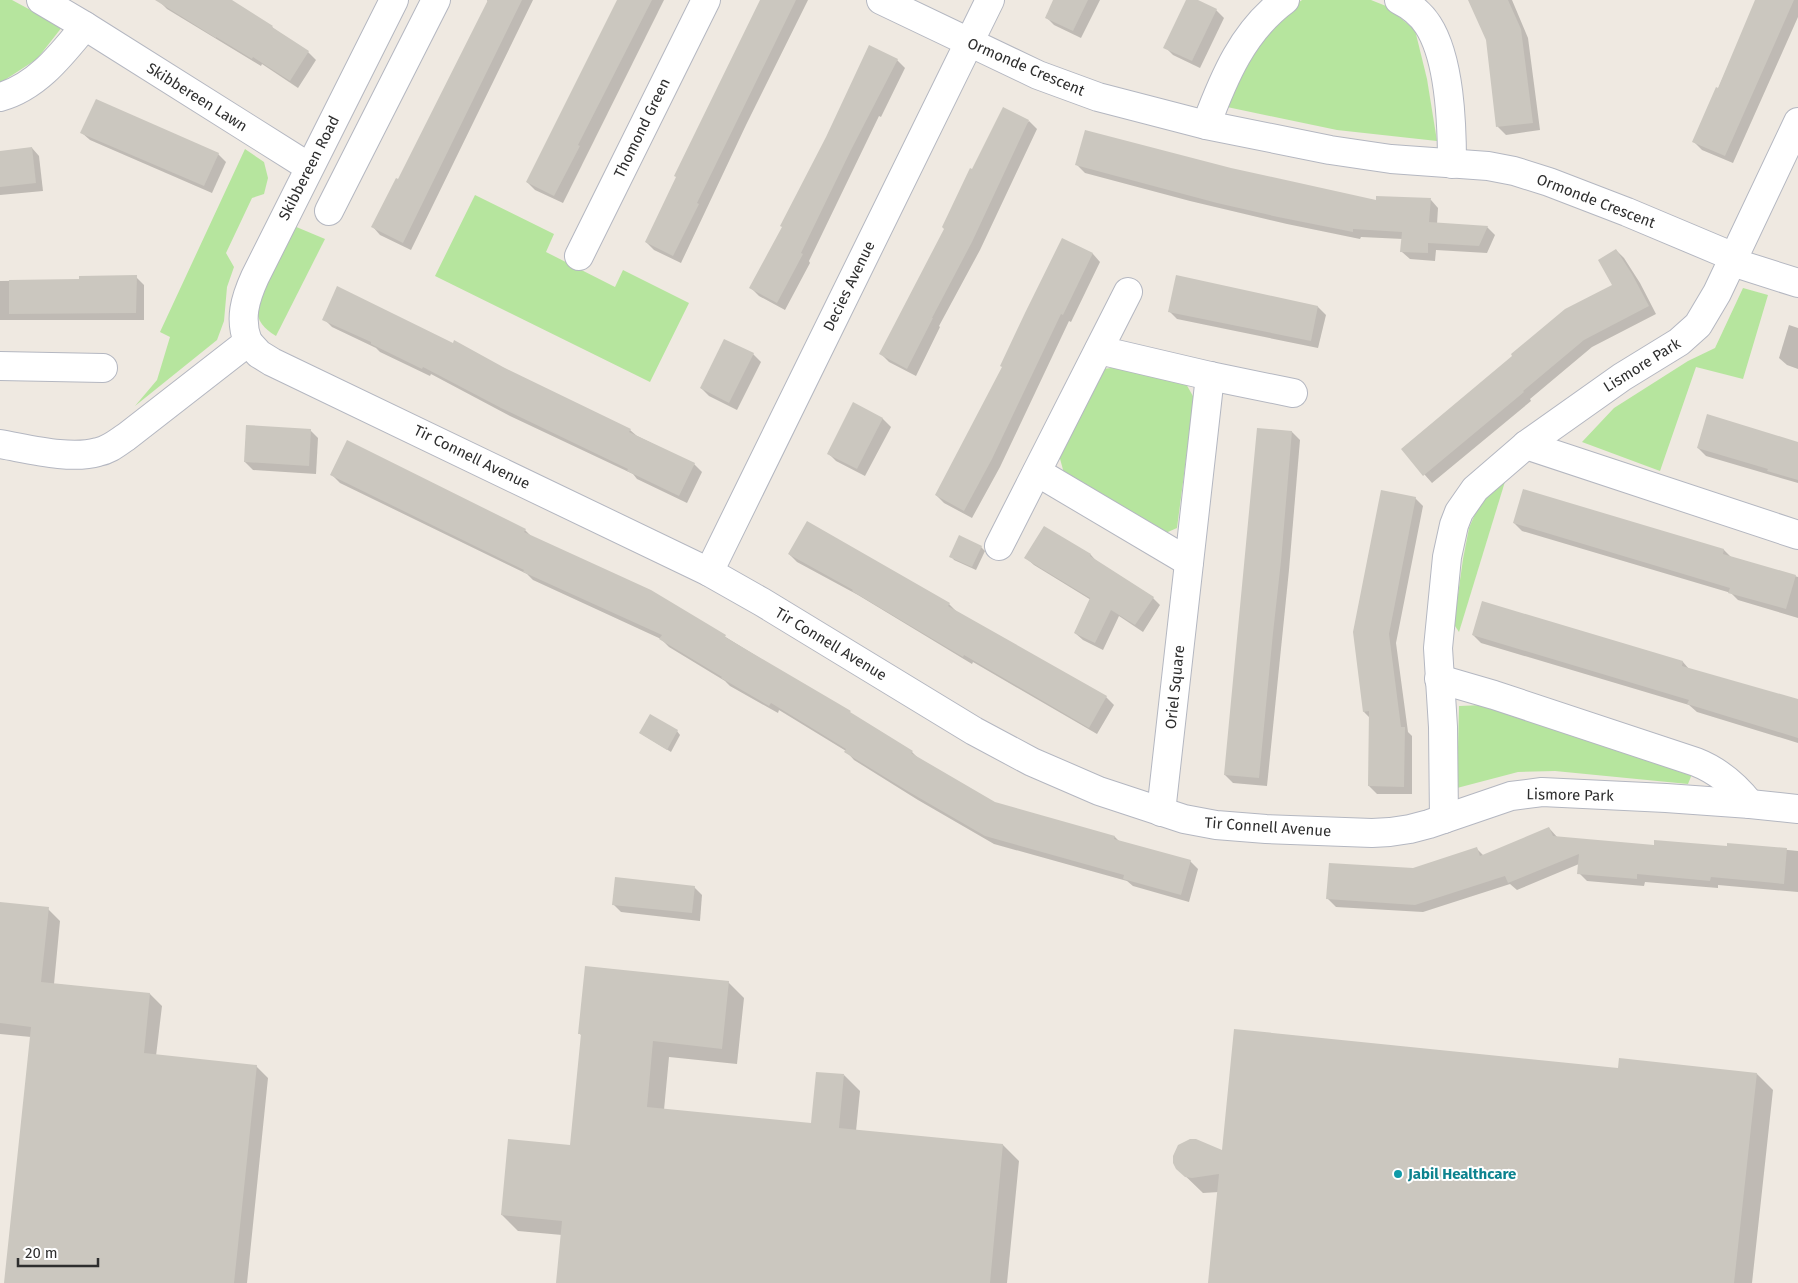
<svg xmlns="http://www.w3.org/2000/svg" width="1798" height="1283" viewBox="0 0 1798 1283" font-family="'Fira Sans',sans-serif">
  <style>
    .green { fill: #b6e59e }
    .shadow { fill: #0003 }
    .building { fill: #cbc7bf }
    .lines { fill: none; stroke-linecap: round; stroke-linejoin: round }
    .street-casing { stroke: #b4b7c1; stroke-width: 30 }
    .secondary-casing { stroke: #b4b7c1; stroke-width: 30 }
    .street { stroke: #fff; stroke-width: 28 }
    .secondary { stroke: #fff; stroke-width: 28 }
    .culture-dot { fill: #0f9aa8; stroke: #fff; stroke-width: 2 }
    .labels { text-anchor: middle; stroke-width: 4; stroke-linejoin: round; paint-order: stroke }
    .street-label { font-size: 15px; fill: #2e2e2e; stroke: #fff }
    .culture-label { font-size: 15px; font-weight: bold; fill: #0d838f; stroke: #fff; text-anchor: start }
  </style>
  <rect width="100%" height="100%" fill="#efe9e1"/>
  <!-- green -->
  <g class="green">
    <polygon points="0,0 12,0 62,27 37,59 0,83"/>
    <polygon points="1302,0 1371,0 1386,6 1415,30 1427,79 1437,141 1337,130 1227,107 1238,76 1282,14"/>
    <polygon points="245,149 264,162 268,178 264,194 252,198 226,253 234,267 227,287 224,321 217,340 135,406 157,380 170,337 160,332"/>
    <polygon points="475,195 554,234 546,252 615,287 623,270 689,303 650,382 435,276"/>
    <path d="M294 226 325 239 276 336C261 327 254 317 258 299Z"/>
    <polygon points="1743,288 1768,295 1743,379 1696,367 1660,471 1582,442 1614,408 1688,361 1715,348"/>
    <polygon points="1119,367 1185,382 1194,398 1177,528 1161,535 1065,477 1059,455 1103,369"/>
    <polygon points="1507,475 1459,632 1455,626 1455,616 1463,559 1469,528 1481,500"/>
    <polygon points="1483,705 1692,774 1688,784 1555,771 1518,772 1457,788 1459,706"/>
  </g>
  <!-- shadow -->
  <g class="shadow">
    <polygon points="160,0 229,0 272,27 278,32 308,52 316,60 298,88 262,64 261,66 167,9 159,1"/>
    <polygon points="487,0 533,0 411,250 380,235 373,227 399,181 488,2"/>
    <polygon points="618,0 664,0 563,203 535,190 527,182"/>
    <polygon points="761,0 808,0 746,125 681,263 654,250 646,242"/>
    <polygon points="1055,0 1100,0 1081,38 1054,25 1046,17"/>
    <polygon points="1188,0 1195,0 1216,10 1224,18 1200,68 1173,55 1165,47"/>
    <polygon points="1469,0 1512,0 1528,38 1540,130 1506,135 1498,127 1487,40"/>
    <polygon points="1757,0 1798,0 1798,17 1733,163 1702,150 1694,142 1718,89"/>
    <polygon points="897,60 905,68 881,117 879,116 809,261 810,263 785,310 759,296 751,288"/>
    <polygon points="1029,121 1037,129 980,250 939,326 940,327 916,376 889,362 881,354 945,229 972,171"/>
    <polygon points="82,133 218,154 226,162 212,193 90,140"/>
    <polygon points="32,148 39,156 43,191 0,195 0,152"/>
    <polygon points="1077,165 1231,170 1377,202 1431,200 1438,208 1437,224 1487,227 1495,235 1487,253 1436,250 1435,261 1410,259 1402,252 1403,239 1361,237 1360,239 1287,224 1190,201 1085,173"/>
    <polygon points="1063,240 1093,254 1100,262 1071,322 1069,321 1000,467 972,518 944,503 936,495 1003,367"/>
    <polygon points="1616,250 1624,258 1640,283 1656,314 1592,347 1530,399 1531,401 1432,483 1402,449 1514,356 1614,285"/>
    <polygon points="136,277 144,285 144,320 0,320 0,281 80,280"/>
    <polygon points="1318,307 1326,315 1318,348 1177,319 1169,311"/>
    <polygon points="324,319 502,368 630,430 637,436 694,464 702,472 687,503 637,479 633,474 510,416 431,374 430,376 380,352 376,348 332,327"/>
    <polygon points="1789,325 1798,328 1798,369 1787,365 1779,358"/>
    <polygon points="753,354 761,362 737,410 709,396 701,388"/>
    <polygon points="854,404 883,419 891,427 865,476 836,461 828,453"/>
    <polygon points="1258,429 1292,432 1300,440 1289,570 1267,786 1233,783 1225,775"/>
    <polygon points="310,430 318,438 316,474 253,470 245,462"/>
    <polygon points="1798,444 1798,483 1706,456 1698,448"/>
    <polygon points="332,475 525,530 532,537 651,591 912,752 920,760 995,803 1115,837 1120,842 1190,861 1198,869 1189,902 1133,886 1127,881 994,844 918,800 854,760 846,751 779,710 778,713 730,686 725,681 669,647 661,639 533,580 527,574 340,483"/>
    <polygon points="1415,498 1423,506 1396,643 1408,732 1412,736 1412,794 1377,794 1369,786 1370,718 1364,712"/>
    <polygon points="1514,523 1724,550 1731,557 1798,577 1798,618 1738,600 1731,593 1522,531"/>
    <polygon points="1044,527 1091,555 1098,563 1153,598 1160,605 1143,632 1119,616 1103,650 1083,640 1075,633 1091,600 1034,565 1026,558"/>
    <polygon points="960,537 981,547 985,551 976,570 954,560 951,556"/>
    <polygon points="789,554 949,604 957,612 1106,697 1114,705 1097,734 973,662 972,664 858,595 797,562"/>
    <polygon points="1473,635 1683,662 1689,669 1798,700 1798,743 1697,712 1689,705 1481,643"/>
    <polygon points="677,731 680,735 671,752 640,733"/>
    <polygon points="1549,828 1558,838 1655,846 1728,848 1728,844 1798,851 1798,892 1718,885 1718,888 1645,882 1644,886 1587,881 1579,873 1579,864 1517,890 1510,884 1423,912 1336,907 1328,899 1477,849 1484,856"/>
    <polygon points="694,887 702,895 700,921 621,912 613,904"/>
    <polygon points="0,904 48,909 60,921 54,984 150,994 162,1006 156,1056 256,1066 268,1078 247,1283 5,1283 31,1037 0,1034"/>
    <polygon points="728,982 744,998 737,1064 669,1057 664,1110 812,1124 844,1075 860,1091 856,1131 1003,1145 1019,1161 1007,1283 558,1283 562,1235 518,1231 502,1215 572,1146 582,1036 579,1033"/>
    <polygon points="1619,1069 1757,1074 1773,1090 1752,1283 1209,1283 1219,1192 1203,1193 1177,1168 1223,1151"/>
  </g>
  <!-- building -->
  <g class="building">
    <polygon points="155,0 232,0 273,26 272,27 309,51 290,81 253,57 252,59 216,37 216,38"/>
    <polygon points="488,0 522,0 403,243 371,227 396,178 398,179"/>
    <polygon points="617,0 652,0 578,145 580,146 554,196 526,182"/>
    <polygon points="760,0 796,0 697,203 699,204 673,256 645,242 676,177 674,176"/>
    <polygon points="1053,0 1088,0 1073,31 1045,18"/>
    <polygon points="1186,0 1198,0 1217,9 1192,61 1163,48"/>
    <polygon points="1468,0 1508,0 1521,29 1533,123 1496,127 1486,40"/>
    <polygon points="1755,0 1794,0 1725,156 1692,142 1716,87 1718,88"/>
    <polygon points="869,45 898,59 851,150 801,253 803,254 777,303 749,288 782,227 780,226 826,137"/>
    <polygon points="96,99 219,153 204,186 80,133"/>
    <polygon points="1003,107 1029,120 972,242 932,318 933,318 907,369 879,354 944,229 942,227 970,168 972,169"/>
    <polygon points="1085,130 1231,168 1376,200 1376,196 1431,198 1429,222 1488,226 1479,246 1428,243 1428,253 1400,252 1402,232 1353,229 1353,232 1278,217 1217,203 1075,165"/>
    <polygon points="32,147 36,183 0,187 0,151"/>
    <polygon points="1062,238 1093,253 1063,315 1061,314 992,459 964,511 935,495 1002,367 1000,366 1025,313"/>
    <polygon points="1616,249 1632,274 1649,306 1584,340 1523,391 1524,392 1423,476 1401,449 1512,356 1511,354 1565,309 1612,285 1598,260"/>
    <polygon points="137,275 136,313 9,314 9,280 79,279 79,276"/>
    <polygon points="1176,275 1318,306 1311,341 1168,312"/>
    <polygon points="337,286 453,343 454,340 503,367 631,429 629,432 695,463 679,496 627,471 628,469 501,408 423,367 422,369 371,344 371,342 322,320"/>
    <polygon points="724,339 754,353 729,403 700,388"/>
    <polygon points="853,402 883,418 857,469 827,454"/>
    <polygon points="1707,414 1798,442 1798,480 1767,471 1768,469 1697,448"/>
    <polygon points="246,425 311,429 309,466 244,462"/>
    <polygon points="1257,428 1292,431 1281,561 1273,633 1259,778 1224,775"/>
    <polygon points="347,440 526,529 524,532 651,590 726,635 725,637 851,711 850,712 913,751 911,753 995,802 1115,836 1114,839 1191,860 1181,895 1123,879 1124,875 985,836 909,792 844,752 846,749 771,703 769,706 721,678 722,677 659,639 662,635 523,572 524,570 330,475"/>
    <polygon points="1523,489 1724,549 1723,554 1796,575 1786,609 1728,593 1730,588 1513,523"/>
    <polygon points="1381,490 1416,497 1389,634 1401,727 1405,727 1404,787 1368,786 1369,711 1363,712 1353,632"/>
    <polygon points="807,521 950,603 948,606 1107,696 1089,728 964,655 963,657 852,591 853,590 788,554"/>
    <polygon points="1044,526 1091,554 1090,556 1154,597 1135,625 1111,610 1095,643 1074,633 1090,598 1024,558"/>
    <polygon points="959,535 982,546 972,567 949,557"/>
    <polygon points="1482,601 1683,661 1682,666 1798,699 1798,738 1687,704 1689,700 1472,635"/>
    <polygon points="650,714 678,730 667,750 639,733"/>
    <polygon points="1549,827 1553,836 1654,845 1654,840 1727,846 1727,843 1787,848 1784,884 1711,877 1710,881 1637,874 1637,879 1577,874 1579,854 1508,883 1505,876 1415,905 1326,899 1329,863 1413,868 1477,847 1480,856"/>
    <polygon points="615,877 695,886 692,913 612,905"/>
    <polygon points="0,902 49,907 41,982 150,993 144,1053 257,1065 234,1283 4,1283 31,1027 0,1023"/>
    <polygon points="585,966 729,981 722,1049 653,1041 647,1107 811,1123 816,1072 844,1074 839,1128 1003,1144 990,1283 556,1283 562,1221 501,1215 508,1139 570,1145 581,1034 578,1034"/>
    <polygon points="1234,1029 1618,1068 1619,1058 1757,1073 1734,1283 1208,1283 1219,1174 1192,1178 1185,1177 1176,1169 1173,1163 1173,1156 1178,1145 1190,1139 1196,1139 1222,1150"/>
  </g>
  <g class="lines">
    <!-- street casing -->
    <g class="street-casing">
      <g id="street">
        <polyline points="41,0 85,26 309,167"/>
        <polyline points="881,0 1038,75 1098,97 1206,125 1330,150 1391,159 1488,166 1514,171 1549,182 1627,212 1734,257"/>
        <path d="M1399 0C1411 6 1421 14 1428 25 1450 59 1452 124 1452 164"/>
        <path d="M0 97C37 87 62 54 85 26"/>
        <path d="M1206 125C1224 77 1243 31 1285 0"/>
        <polyline points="329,211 436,0"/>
        <polyline points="579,256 706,0"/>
        <polyline points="1732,262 1798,283"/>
        <polyline points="248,342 259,354 272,362 709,572 762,602 974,731 1032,762 1099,791 1184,819 1216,825 1266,829 1372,833 1390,832 1410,829 1429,824 1511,796 1542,792 1666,798 1750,804 1798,809"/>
        <polyline points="1099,350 1210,376 1293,393"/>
        <polyline points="0,366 103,368"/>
        <polyline points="1526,445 1798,535"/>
        <polyline points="1037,472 1189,562"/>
        <polyline points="999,546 1128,292"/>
        <polyline points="709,572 990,0"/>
        <path d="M1439 679 1494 695 1696 762C1719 771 1735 785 1750 804"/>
        <polyline points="1161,812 1210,376"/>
        <polyline points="1444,819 1443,727 1438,648 1447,557 1454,525 1459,512 1475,489 1526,445 1622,377 1679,342 1698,325 1717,293 1798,122"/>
      </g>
    </g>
    <!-- secondary casing -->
    <g class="secondary-casing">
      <path id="secondary" d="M0 444C29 449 70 460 98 452 109 450 117 443 126 437L248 342C239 319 245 299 255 277L394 0"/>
    </g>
    <!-- street -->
    <use href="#street" class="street"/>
    <!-- secondary -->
    <use href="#secondary" class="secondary"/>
  </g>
  <!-- markers -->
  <circle class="culture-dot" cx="1398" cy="1174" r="5"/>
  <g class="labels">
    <!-- street labels -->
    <g class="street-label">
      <text transform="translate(1026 67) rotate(23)" y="5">Ormonde Crescent</text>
      <text transform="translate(197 97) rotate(32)" y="5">Skibbereen Lawn</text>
      <text transform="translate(642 128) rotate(-64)" y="5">Thomond Green</text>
      <text transform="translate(309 168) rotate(-63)" y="5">Skibbereen Road</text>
      <text transform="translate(1596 201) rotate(21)" y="5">Ormonde Crescent</text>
      <text transform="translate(849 286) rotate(-64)" y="5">Decies Avenue</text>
      <text transform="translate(1642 365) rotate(-32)" y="5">Lismore Park</text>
      <text transform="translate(472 457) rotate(26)" y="5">Tir Connell Avenue</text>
      <text transform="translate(831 644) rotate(31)" y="5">Tir Connell Avenue</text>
      <text transform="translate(1175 687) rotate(-84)" y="5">Oriel Square</text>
      <text transform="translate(1570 795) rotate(1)" y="5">Lismore Park</text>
      <text transform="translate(1268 827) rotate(4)" y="5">Tir Connell Avenue</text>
    </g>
    <!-- culture labels -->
    <g class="culture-label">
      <text x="1408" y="1179">Jabil Healthcare</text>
    </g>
  </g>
  <!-- scale -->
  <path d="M18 1258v8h80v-8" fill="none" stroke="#2e2e2e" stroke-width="2.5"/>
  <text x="25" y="1258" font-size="15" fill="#2e2e2e" stroke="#ffffff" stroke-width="4" paint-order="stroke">20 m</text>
</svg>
